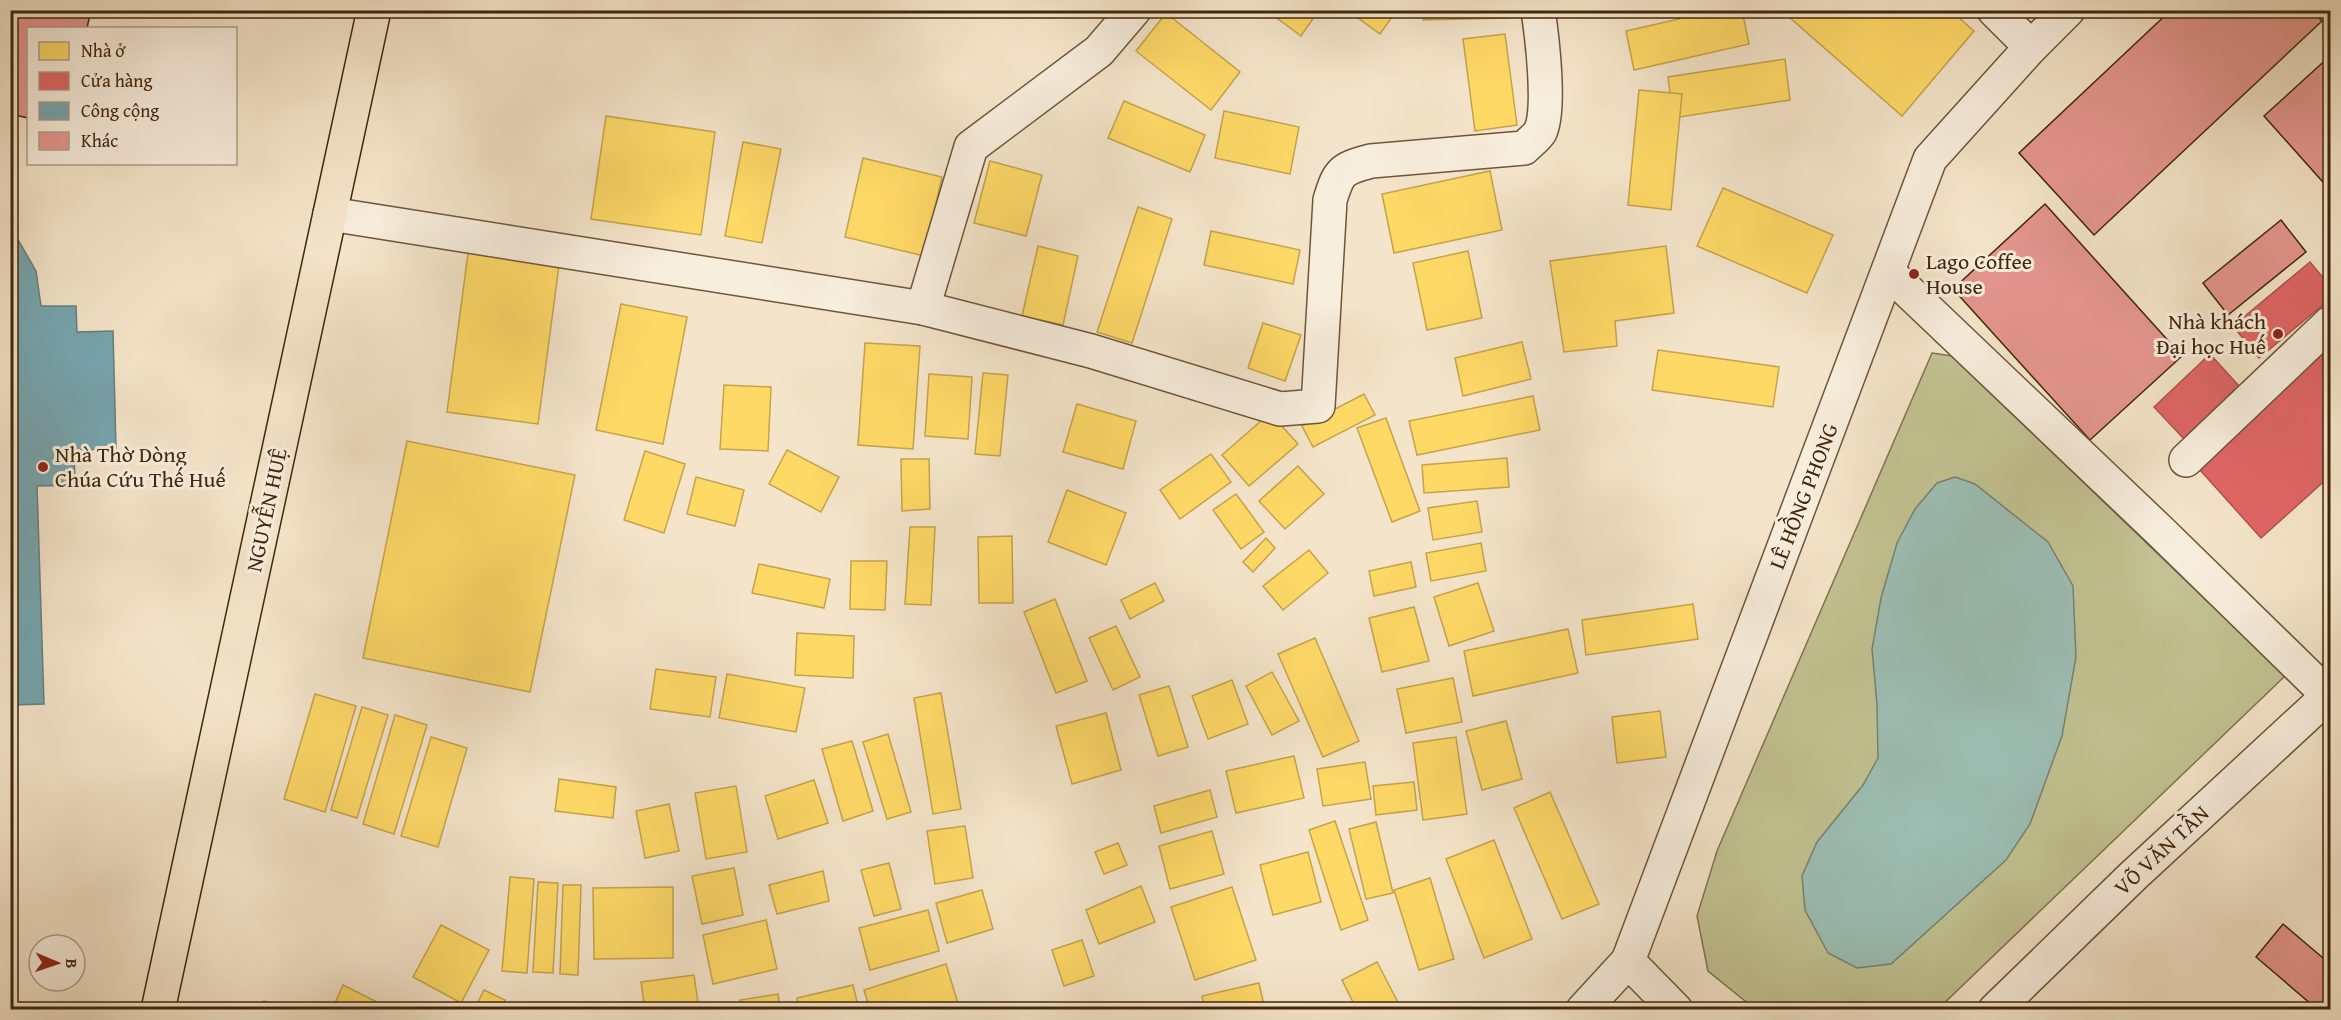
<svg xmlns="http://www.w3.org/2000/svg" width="2341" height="1020" viewBox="0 0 2341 1020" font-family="'Gentium Book Plus',serif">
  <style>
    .green { fill: #c2c292; stroke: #82744e; stroke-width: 1.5 }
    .water { fill: #9cbfb5; stroke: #788270; stroke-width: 1.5 }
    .homes { fill: #ffd966; stroke: #c6a34a; stroke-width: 1.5 }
    .shops { fill: #e06666; stroke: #b0534a; stroke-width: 1.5 }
    .public { fill: #76a5af; stroke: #667f7d; stroke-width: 1.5 }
    .building { fill: #e59690; stroke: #412609; stroke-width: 1.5 }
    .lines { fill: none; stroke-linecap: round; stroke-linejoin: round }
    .minor-casing { stroke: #6e5639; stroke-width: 36 }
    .major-casing { stroke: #412609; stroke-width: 36 }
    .minor { stroke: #f8eedd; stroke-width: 33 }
    .major { stroke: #f4e5ca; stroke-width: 33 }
    .poi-dot { fill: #8f2418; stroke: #f8eedd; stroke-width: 2 }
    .labels { text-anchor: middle; stroke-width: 6; stroke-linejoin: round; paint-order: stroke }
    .poi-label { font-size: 22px; fill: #412609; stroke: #f8eedd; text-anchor: start }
    .street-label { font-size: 22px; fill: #412609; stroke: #f8eedd }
  </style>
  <rect width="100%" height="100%" fill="#f4e5ca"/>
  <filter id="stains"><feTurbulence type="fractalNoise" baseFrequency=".00333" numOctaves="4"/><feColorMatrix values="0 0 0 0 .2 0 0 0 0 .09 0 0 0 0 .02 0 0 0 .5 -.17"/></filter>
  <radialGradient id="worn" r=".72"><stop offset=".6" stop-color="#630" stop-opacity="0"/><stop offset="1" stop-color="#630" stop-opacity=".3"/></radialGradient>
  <!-- green -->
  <polygon class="green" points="1932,353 1952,356 2285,676 1938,1009 1755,1009 1708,971 1697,916 1717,851"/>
  <!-- water -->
  <polygon class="water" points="1955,477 1975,484 2048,542 2073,586 2076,657 2062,736 2030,824 2006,860 1891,964 1857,968 1828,953 1805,910 1802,876 1817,842 1863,785 1878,758 1877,705 1872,649 1881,598 1897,543 1915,509 1937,483"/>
  <!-- homes -->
  <g class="homes">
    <polygon points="1266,10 1319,10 1301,36"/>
    <polygon points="1347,10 1397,10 1380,34"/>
    <polygon points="1423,10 1506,10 1506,18 1423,20"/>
    <polygon points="1718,10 1742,10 1749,44 1634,70 1626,31"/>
    <polygon points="1781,10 1950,10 1974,31 1902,116"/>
    <polygon points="1166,13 1240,72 1211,110 1136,51"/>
    <polygon points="1505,34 1517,125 1475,131 1463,39"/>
    <polygon points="1785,59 1790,100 1673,118 1668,77"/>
    <polygon points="1639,90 1682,94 1671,210 1628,205"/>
    <polygon points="1124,101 1205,135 1190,172 1108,138"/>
    <polygon points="1224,111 1299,127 1290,174 1215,158"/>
    <polygon points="606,116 715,132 701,235 591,219"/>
    <polygon points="743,142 781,149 762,243 725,236"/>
    <polygon points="863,158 942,177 924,256 845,237"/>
    <polygon points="990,161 1042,175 1026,236 974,223"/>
    <polygon points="1490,171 1502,230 1394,253 1382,194"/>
    <polygon points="1723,188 1833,235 1807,293 1697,246"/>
    <polygon points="1138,207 1172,219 1132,343 1097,332"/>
    <polygon points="1211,231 1300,250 1293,284 1204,265"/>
    <polygon points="469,246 560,258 538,424 447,412"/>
    <polygon points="1038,246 1078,256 1063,325 1022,316"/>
    <polygon points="1666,246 1674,313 1615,321 1617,346 1564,352 1550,261"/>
    <polygon points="1468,251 1482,318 1427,330 1413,263"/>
    <polygon points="621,304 687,317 663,444 596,430"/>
    <polygon points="1263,323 1301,335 1285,381 1248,368"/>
    <polygon points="1522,342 1531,379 1463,396 1455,358"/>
    <polygon points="865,343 920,346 913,449 858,445"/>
    <polygon points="1658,350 1779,367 1773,407 1652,390"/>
    <polygon points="983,373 1008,375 1000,456 975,454"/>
    <polygon points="929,374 972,377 968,439 925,436"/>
    <polygon points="724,385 771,387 768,451 720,449"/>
    <polygon points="1364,394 1375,415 1313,447 1302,426"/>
    <polygon points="1533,396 1540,430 1417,455 1409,421"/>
    <polygon points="1077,404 1136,421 1123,469 1063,452"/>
    <polygon points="1270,413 1298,444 1249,486 1222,455"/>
    <polygon points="1386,418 1420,511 1392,522 1357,428"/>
    <polygon points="407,441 575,475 530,692 363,658"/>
    <polygon points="787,450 839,477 821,512 769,484"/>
    <polygon points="645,451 685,464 664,533 624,520"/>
    <polygon points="1211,454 1231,482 1180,519 1160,490"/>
    <polygon points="1507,458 1509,487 1424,493 1422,465"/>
    <polygon points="901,459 929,459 930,509 902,511"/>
    <polygon points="1298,466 1324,494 1285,529 1259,501"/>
    <polygon points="696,477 744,490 735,526 687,514"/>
    <polygon points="1067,490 1126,513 1106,565 1048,542"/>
    <polygon points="1236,494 1264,532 1241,549 1213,510"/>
    <polygon points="1477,501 1482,532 1433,540 1428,508"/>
    <polygon points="910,527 935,527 931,605 905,604"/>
    <polygon points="1012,536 1013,603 979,603 978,537"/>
    <polygon points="1266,538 1275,548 1253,572 1243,562"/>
    <polygon points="1481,543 1486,571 1431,581 1426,553"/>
    <polygon points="1309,550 1328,573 1283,610 1263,586"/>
    <polygon points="851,561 887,561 885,610 850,609"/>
    <polygon points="1411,562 1416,587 1374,596 1369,571"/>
    <polygon points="759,564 830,579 824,608 752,593"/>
    <polygon points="1155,583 1164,601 1130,619 1121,600"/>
    <polygon points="1478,583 1494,631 1449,646 1434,597"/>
    <polygon points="1055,599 1087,681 1056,693 1024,612"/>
    <polygon points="1693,604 1698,639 1586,655 1582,620"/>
    <polygon points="1414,607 1429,661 1382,672 1369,618"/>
    <polygon points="1116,626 1140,677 1113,690 1089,638"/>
    <polygon points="1568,629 1578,673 1473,696 1464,651"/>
    <polygon points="797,633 854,636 853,678 795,675"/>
    <polygon points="1315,638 1359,741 1323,757 1278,654"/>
    <polygon points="656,669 716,677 710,717 650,709"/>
    <polygon points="1272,672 1299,721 1272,735 1246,686"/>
    <polygon points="727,674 805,688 796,732 719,718"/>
    <polygon points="1453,678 1462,722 1406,733 1397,689"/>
    <polygon points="1232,680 1248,724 1208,739 1192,696"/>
    <polygon points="1169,686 1188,747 1158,756 1139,695"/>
    <polygon points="941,693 961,809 933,814 914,698"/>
    <polygon points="315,694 356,706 325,812 284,799"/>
    <polygon points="362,707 388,715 357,818 331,810"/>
    <polygon points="1660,711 1666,757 1617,763 1612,717"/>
    <polygon points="1106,713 1121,770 1072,784 1056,726"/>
    <polygon points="395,715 427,725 394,834 363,824"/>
    <polygon points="1506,721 1522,779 1482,790 1466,731"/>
    <polygon points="888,734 911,812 887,819 863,742"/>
    <polygon points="431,737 467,748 438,847 401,836"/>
    <polygon points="1456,737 1467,814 1423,820 1413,743"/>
    <polygon points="852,741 873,811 843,821 822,749"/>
    <polygon points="1294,756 1304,798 1236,813 1226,771"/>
    <polygon points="1365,762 1371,799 1323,806 1317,769"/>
    <polygon points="559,779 616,787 613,818 555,811"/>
    <polygon points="814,780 828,823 778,839 765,796"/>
    <polygon points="1414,782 1417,810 1376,815 1373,786"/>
    <polygon points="736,786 747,852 706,859 695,793"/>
    <polygon points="1210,790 1217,817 1161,833 1154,806"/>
    <polygon points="1550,792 1599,904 1562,919 1514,808"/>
    <polygon points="669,804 679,851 645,858 636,811"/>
    <polygon points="1335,821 1368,920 1341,930 1309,830"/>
    <polygon points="1376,822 1393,893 1366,899 1349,829"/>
    <polygon points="965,826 973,878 935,884 927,831"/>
    <polygon points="1212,831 1224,874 1170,889 1159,846"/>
    <polygon points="1494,840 1532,939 1484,958 1446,859"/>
    <polygon points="1118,843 1127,865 1104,874 1095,852"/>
    <polygon points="1308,852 1321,902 1273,915 1260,865"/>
    <polygon points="889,863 901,909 874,916 861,870"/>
    <polygon points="734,868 743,915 702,924 692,876"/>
    <polygon points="823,871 829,901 777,914 769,885"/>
    <polygon points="510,877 534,879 527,973 502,971"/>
    <polygon points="1430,878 1454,959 1419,970 1394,890"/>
    <polygon points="538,882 558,883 553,973 533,972"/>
    <polygon points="563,885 581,885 578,975 560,974"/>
    <polygon points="1141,886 1155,922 1099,944 1086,910"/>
    <polygon points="673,887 673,958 594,959 593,888"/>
    <polygon points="1232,887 1256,960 1195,980 1171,907"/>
    <polygon points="982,890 993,929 947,943 936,903"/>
    <polygon points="928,910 939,951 870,970 859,928"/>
    <polygon points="766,920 777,969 713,984 703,935"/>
    <polygon points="441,925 489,950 461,1003 413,977"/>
    <polygon points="1082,940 1094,976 1064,986 1052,950"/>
    <polygon points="1377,962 1402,1010 1357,1010 1342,980"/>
    <polygon points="946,964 960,1010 870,1010 864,990"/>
    <polygon points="694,975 699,1010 645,1010 641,982"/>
    <polygon points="1259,983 1265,1010 1205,1010 1202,996"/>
    <polygon points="343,985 385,1006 383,1010 332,1010"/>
    <polygon points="853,985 859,1010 799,1010 797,998"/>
    <polygon points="484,990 505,1000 500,1010 474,1010"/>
    <polygon points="778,994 780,1010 742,1010 740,1000"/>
    <polygon points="264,1001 304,1010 263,1010"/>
    <polygon points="1008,1002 1010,1010 978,1010 978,1008"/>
  </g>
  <!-- shops -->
  <g class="shops">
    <polygon points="2310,262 2330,286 2330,299 2259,358 2233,326"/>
    <polygon points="2330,337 2330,476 2261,538 2192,461"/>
    <polygon points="2210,354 2239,386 2184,439 2154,407"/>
  </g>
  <!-- public -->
  <polygon class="public" points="10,232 17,238 36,271 41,306 76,306 77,332 113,331 116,449 74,450 75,485 37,486 44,704 10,705"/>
  <!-- building -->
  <g class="building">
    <polygon points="10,10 91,10 87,28 28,28 28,118 10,114"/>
    <polygon points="2171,10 2312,10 2322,21 2094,235 2019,153"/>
    <polygon points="2330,56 2330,190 2264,116"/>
    <polygon points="2045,204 2182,356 2090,440 1953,289"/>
    <polygon points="2281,220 2306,252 2228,315 2203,283"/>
    <polygon points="2283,924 2330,964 2330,1010 2318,1010 2256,957"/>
  </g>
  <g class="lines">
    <!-- minor casing -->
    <g class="minor-casing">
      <g id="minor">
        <polyline points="1994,10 2031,47"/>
        <path d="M330 214 923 308 1091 351 1280 409 1318 406 1330 200C1339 171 1341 169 1371 161L1524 148C1529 143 1536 138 1540 132 1551 110 1542 36 1538 10"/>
        <polyline points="1888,272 2160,531 2329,696"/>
        <polyline points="923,308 971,147 1099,51 1134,10"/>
        <polyline points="2186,460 2330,323"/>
        <polyline points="1628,961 1676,1010"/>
        <polyline points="1583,1010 1628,961 1930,159 2031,47 2068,10"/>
        <polyline points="1995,1010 2133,876 2330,694"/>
      </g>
    </g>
    <!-- major casing -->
    <g class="major-casing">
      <polyline id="major" points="158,1010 374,10"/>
    </g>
    <!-- minor -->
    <use href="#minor" class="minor"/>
    <!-- major -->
    <use href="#major" class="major"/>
  </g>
  <!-- markers -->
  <g class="poi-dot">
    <circle cx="1914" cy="274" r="6"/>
    <circle cx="2278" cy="334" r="6"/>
    <circle cx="43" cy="467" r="6"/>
  </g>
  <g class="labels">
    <!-- poi labels -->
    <g class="poi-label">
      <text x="1926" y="269">Lago Coffee<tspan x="1926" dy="25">House</tspan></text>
      <text x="2266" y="329" text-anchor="end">Nhà khách<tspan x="2266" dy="25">Đại học Huế</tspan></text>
      <text x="55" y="462">Nhà Thờ Dòng<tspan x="55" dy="25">Chúa Cứu Thế Huế</tspan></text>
    </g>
    <!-- street labels -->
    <g class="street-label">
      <text transform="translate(1803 496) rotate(-69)" y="8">LÊ HỒNG PHONG</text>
      <text transform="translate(266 510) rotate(-78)" y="8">NGUYỄN HUỆ</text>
      <text transform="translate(2161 850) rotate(-43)" y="8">VÕ VĂN TẦN</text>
    </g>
  </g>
  <!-- margin -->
  <rect width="2341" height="1020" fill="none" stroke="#f4e5ca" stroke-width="36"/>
  <rect x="12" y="12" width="2317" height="996" fill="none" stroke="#412609" stroke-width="3"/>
  <rect x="18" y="18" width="2305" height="984" fill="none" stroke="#412609" stroke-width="1.5"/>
  <!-- legend -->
  <rect x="27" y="27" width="210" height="138" fill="#f8eedd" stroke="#af9e88" stroke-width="1.5"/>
  <rect x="39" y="42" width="30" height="18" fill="#ffd966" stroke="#af9e88" stroke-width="1.5"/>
  <text x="81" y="57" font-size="18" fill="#412609">Nhà ở</text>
  <rect x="39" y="72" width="30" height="18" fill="#e06666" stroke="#af9e88" stroke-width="1.5"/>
  <text x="81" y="87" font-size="18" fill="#412609">Cửa hàng</text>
  <rect x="39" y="102" width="30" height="18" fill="#76a5af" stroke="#af9e88" stroke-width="1.5"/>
  <text x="81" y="117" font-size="18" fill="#412609">Công cộng</text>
  <rect x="39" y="132" width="30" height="18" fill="#e59690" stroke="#af9e88" stroke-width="1.5"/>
  <text x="81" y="147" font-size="18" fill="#412609">Khác</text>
  <!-- north arrow -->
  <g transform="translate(57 963) rotate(92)"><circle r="28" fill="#f8eedd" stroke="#af9e88" stroke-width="1.5"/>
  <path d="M0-4.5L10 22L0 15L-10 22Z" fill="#8f2418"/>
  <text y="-9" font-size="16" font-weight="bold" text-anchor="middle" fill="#412609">B</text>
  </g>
  <rect width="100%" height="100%" filter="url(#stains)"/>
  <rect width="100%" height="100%" fill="url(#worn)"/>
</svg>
